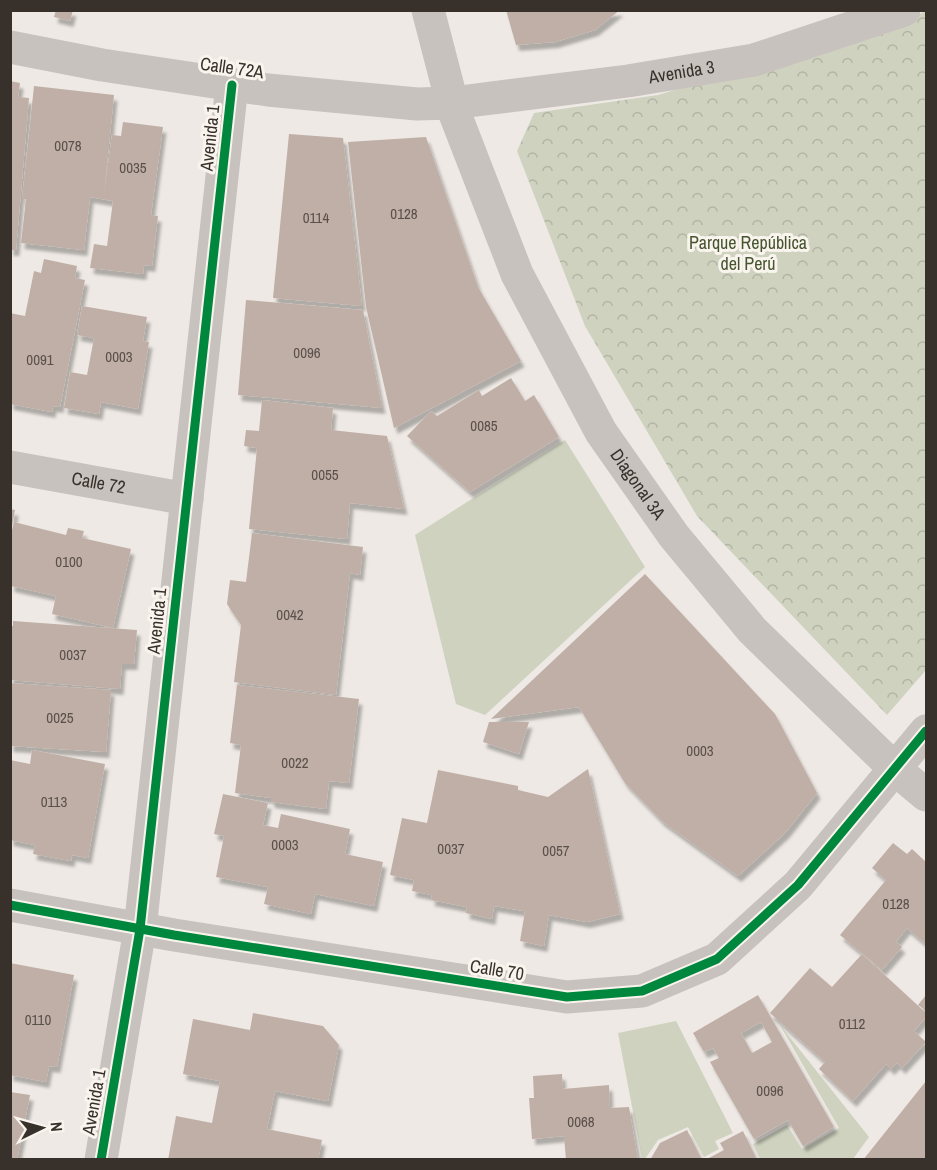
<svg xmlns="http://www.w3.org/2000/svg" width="937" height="1170" viewBox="0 0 937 1170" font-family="'Archivo Narrow',sans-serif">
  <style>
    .green { fill: #ced2bf }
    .forest { fill: url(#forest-crowns) }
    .building { fill: #c0afa7; fill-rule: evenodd; filter: url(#shadow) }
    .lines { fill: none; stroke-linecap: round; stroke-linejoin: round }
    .minor { stroke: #c7c2bd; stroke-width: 33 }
    .cycleway-casing { stroke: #f9f4ed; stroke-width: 13 }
    .cycleway { stroke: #00873e; stroke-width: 9 }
    .labels { text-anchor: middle; stroke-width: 6; stroke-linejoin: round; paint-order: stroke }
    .number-label { font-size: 15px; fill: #5a504a }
    .street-label { font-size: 18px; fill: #38302b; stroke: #f9f4ed }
    .park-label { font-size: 18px; fill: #465530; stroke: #f9f4ed }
  </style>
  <defs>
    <pattern id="forest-crowns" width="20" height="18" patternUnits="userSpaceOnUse" patternTransform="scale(1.5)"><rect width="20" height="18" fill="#ced2bf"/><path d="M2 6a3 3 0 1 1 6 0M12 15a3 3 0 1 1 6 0" fill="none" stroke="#b2b5a4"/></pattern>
    <filter id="shadow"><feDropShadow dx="3.5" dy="6" stdDeviation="1.5" flood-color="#0004"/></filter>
  </defs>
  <rect width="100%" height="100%" fill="#eee9e4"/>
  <!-- green -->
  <g class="green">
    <polygon points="565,440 645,567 485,715 456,704 415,535"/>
    <polygon points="676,1021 733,1133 715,1141 719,1149 704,1157 688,1127 658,1140 645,1159 642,1159 618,1033"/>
    <polygon points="780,1025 869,1137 853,1159 760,1159 753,1144 787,1125 802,1149 839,1128"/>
  </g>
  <!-- forest -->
  <polygon class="forest" points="926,11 926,670 887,715 697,516 585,326 517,151 534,113 658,95 907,20"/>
  <!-- building -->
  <g class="building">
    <polygon points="56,10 73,10 70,21 54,17"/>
    <polygon points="506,10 620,10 595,30 555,42 516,45"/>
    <polygon points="10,81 20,83 18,97 29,98 16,250 10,250"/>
    <polygon points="34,86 114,95 104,194 112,135 121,136 123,122 163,127 151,215 158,216 152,266 144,265 143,274 90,268 94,244 107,246 113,201 90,197 84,250 21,243 26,199 22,199"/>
    <polygon points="289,134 343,138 362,306 273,298"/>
    <polygon points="426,137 478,287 521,361 394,428 366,307 348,142"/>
    <polygon points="44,259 77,266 75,278 85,280 60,407 53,406 52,412 10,404 10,313 25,316 34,271 41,273"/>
    <polygon points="246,300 363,310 382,408 238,395"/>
    <polygon points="82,306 147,317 143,341 149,342 138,409 101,402 99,414 64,408 70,372 87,375 94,338 77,335"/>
    <polygon points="511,378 525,401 534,395 559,437 470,492 407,436 431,411 437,416 479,390 482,396"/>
    <polygon points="262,400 333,408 331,430 387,436 404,509 350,503 347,539 249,529 257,448 244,446 246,430 259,431"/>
    <polygon points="10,509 15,510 12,526 10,526"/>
    <polygon points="14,522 66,535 68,528 84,531 82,538 131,549 113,628 52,614 56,596 11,586 10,539"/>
    <polygon points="252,533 363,547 360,575 350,573 336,695 234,682 241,625 227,604 230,580 246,582"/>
    <polygon points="645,574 775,714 817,793 786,832 738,876 662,821 625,783 579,707 491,719"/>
    <polygon points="13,621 137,630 134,664 122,664 120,689 10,680 10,626 13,626"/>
    <polygon points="10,683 111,690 106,752 10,746"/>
    <polygon points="237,685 359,699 349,783 329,781 326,809 271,802 271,798 235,793 241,745 230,743"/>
    <polygon points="489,722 529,722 519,754 483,742"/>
    <polygon points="32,750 105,764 88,858 72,855 71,861 33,854 35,845 10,840 10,760 30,764"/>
    <polygon points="588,769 620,914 587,922 549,915 544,946 520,941 525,911 494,906 492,919 466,913 467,907 431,900 432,895 412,891 414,880 390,875 402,818 427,823 438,770 518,786 518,790 548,797"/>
    <polygon points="223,794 268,803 263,825 278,828 281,814 350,829 345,854 383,862 374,906 315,894 311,914 264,904 268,887 216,877 224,836 214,834"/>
    <polygon points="893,843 907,854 912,849 926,862 926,944 907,928 896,942 902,947 882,970 840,935 886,880 872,868"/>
    <polygon points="862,954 926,1013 926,1017 914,1031 926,1042 902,1068 897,1063 891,1069 886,1064 853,1101 819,1069 825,1062 770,1013 810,968 832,987"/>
    <polygon points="10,963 74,975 57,1067 49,1066 46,1082 10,1075"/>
    <path d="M758 995 834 1127 803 1146 788 1120 754 1139 710 1062 719 1058 713 1048 704 1052 693 1033ZM761 1022 772 1042 752 1053 741 1033Z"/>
    <polygon points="926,995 926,1011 918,1005"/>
    <polygon points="253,1013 323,1026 339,1045 328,1101 275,1091 267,1129 322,1140 318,1160 168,1160 176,1116 212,1123 220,1081 183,1074 193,1019 250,1030"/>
    <polygon points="562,1074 563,1089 609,1085 610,1108 629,1107 638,1160 566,1160 564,1136 532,1139 529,1098 534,1098 533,1076"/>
    <polygon points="926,1081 926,1160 863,1160"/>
    <polygon points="10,1092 30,1095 17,1160 10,1160"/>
    <polygon points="687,1130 702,1160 650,1160 660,1143"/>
    <polygon points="743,1131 757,1160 705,1160 724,1150 720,1143"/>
  </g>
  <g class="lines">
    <!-- minor -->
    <g class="minor">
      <path id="s1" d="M428 10 455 114 517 274 601 432 674 536 752 630 895 769 926 795"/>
      <path id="s2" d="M10 47 102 65 268 90 417 104 452 103 628 81 754 60 904 10"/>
      <path id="s3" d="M10 467 187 499"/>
      <polyline points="10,905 174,935 567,997 642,991 717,959 798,885 926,731"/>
      <polyline points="101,1160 140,929 232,85"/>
    </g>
    <!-- cycleway casing -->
    <g class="cycleway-casing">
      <g id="cycleway">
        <polyline points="10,905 174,935 567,997 642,991 717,959 798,885 926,731"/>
        <polyline points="101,1160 140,929 232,85"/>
      </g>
    </g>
    <!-- cycleway -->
    <use href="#cycleway" class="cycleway"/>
  </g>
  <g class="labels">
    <!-- number labels -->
    <g class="number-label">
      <text x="68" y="151">0078</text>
      <text x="133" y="173">0035</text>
      <text x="404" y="219">0128</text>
      <text x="316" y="223">0114</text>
      <text x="307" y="358">0096</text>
      <text x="119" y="362">0003</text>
      <text x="40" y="365">0091</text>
      <text x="484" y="431">0085</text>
      <text x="325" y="480">0055</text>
      <text x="69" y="567">0100</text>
      <text x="290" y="620">0042</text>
      <text x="73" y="660">0037</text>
      <text x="60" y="723">0025</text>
      <text x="700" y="756">0003</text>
      <text x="295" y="768">0022</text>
      <text x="54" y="807">0113</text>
      <text x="285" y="850">0003</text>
      <text x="451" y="854">0037</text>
      <text x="556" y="856">0057</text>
      <text x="896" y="909">0128</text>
      <text x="38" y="1025">0110</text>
      <text x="852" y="1029">0112</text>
      <text x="770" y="1096">0096</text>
      <text x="581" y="1127">0068</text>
    </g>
    <!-- street labels -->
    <g class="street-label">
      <text transform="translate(232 68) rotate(8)" y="6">Calle 72A</text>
      <text dy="6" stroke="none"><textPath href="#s2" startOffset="678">Avenida 3</textPath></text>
      <text transform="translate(210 138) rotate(-84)" y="6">Avenida 1</text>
      <text dy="6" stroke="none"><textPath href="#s3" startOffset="90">Calle 72</textPath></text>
      <text dy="6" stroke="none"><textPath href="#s1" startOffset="522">Diagonal 3A</textPath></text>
      <text transform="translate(157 621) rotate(-84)" y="6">Avenida 1</text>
      <text transform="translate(497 970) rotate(9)" y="6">Calle 70</text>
      <text transform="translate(94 1102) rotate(-80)" y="6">Avenida 1</text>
    </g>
    <!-- park labels -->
    <g class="park-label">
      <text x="748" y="249">Parque República<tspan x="748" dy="21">del Perú</tspan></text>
    </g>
  </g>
  <!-- border -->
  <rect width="937" height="1170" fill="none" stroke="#38302b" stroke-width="24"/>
  <!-- north arrow -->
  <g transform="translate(42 1128) rotate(85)" stroke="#f9f4ed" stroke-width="4.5" paint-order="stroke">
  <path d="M0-4.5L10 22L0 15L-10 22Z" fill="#38302b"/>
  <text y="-9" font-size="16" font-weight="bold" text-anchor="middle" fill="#38302b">N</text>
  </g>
</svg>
